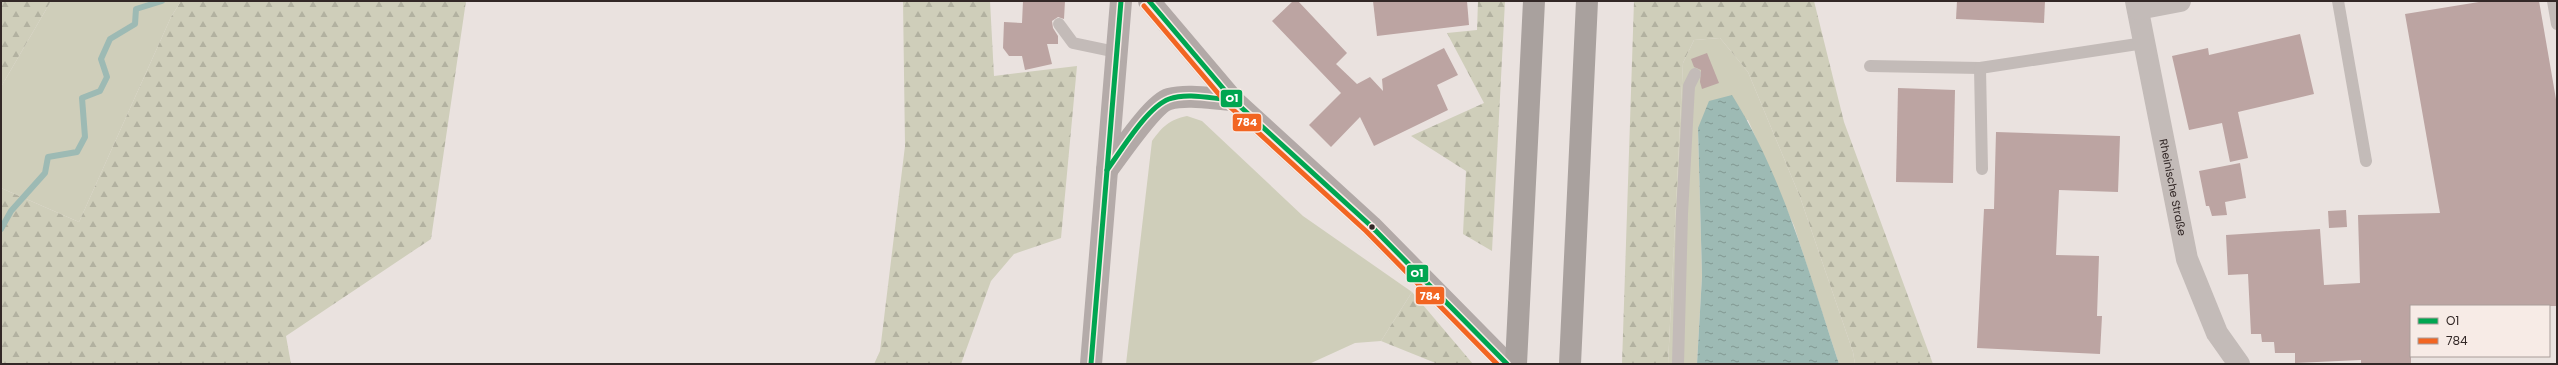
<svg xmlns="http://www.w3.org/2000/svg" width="2558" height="365" viewBox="0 0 2558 365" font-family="Poppins,sans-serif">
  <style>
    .green { fill: #cfceba }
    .forest { fill: url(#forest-firs) }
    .water { fill: url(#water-ripples) }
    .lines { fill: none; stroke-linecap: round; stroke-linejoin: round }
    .stream { stroke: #9dbab4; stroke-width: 6 }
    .building { fill: #bca4a2 }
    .lane { stroke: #c3bbb8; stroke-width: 12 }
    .street { stroke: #c3bbb8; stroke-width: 22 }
    .secondary { stroke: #b4aba9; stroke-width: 22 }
    .primary { stroke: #b2a9a7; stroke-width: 22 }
    .highway { stroke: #a9a19e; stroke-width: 22 }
    .bus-1-casing { stroke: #f7ebe6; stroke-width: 8 }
    .bus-2-casing { stroke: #f7ebe6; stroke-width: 8 }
    .bus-1 { stroke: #00a651; stroke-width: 5 }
    .bus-2 { stroke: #f26522; stroke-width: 5 }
    .bus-dot { fill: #332827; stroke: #f7ebe6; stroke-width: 1.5 }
    .labels { text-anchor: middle; stroke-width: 4; stroke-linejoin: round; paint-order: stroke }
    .street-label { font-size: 11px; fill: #332827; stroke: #f7ebe6 }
    .line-badge { stroke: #f7ebe6; stroke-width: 1.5 }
    .badge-label { font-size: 11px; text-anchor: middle; font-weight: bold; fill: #fff }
  </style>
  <defs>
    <pattern id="forest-firs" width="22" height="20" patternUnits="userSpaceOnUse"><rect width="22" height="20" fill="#cfceba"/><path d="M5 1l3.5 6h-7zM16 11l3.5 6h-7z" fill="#b2b1a0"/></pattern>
    <pattern id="water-ripples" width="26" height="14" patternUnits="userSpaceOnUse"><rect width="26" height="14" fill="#9dbab4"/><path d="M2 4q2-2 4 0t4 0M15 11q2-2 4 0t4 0" fill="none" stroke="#819792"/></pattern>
  </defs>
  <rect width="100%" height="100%" fill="#eae2df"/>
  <!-- green -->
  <g class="green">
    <polygon points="51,1 181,1 171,17 79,222 1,188 1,87"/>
    <polygon points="1720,38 1748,72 1800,197 1853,352 1855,364 1839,364 1794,226 1748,120 1698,128 1702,276 1697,364 1668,364 1683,63 1694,40"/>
    <path d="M1187 116 1202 121 1303 216 1412 292 1381 341 1355 343 1309 364H1126L1152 141C1163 126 1169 120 1187 116Z"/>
  </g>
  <!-- forest -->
  <g class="forest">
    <polygon points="1,1 51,1 1,87"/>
    <polygon points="181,1 466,1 431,239 286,336 291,364 1,364 1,188 79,222 171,17"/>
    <polygon points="903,1 990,1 994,76 1077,66 1061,238 1014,254 991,281 961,364 874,364 880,351 905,146"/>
    <polygon points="1478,1 1505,1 1492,251 1463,234 1466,171 1411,136 1484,103 1447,33 1477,30"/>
    <polygon points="1634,1 1814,1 1844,122 1933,364 1855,364 1853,352 1800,197 1748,72 1720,38 1694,40 1683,63 1668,364 1622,364"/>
    <polygon points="1412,292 1473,364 1438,364 1381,341"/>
  </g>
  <!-- water -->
  <path class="water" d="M1732 95C1783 176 1809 273 1839 364H1697L1702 276 1698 128 1709 101Z"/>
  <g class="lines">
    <!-- stream -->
    <polyline class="stream" points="1,229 11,211 45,173 48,157 77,152 85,137 82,98 100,91 107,77 101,59 110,39 135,24 136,9 162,1"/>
  </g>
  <!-- building -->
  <g class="building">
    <polygon points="1023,1 1065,1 1064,19 1058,17 1052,21 1053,28 1058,36 1058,44 1047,44 1052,64 1025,70 1022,56 1009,56 1003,48 1004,22 1022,23"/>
    <polygon points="1293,1 1298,1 1347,53 1336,64 1357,84 1370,77 1383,91 1382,79 1444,48 1458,75 1437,85 1448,110 1374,146 1360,117 1331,147 1309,125 1341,93 1272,21"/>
    <polygon points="1373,1 1467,1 1469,25 1377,36"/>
    <polygon points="1957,1 2045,1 2044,23 1956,19"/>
    <polygon points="2485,1 2539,1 2557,105 2557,306 2411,306 2411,364 2361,364 2361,360 2295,363 2295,353 2275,353 2274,342 2262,342 2261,334 2251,334 2248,274 2228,275 2226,235 2320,229 2324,285 2360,283 2358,215 2440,213 2405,14"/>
    <polygon points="2300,34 2314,94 2238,112 2248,158 2230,162 2222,123 2189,130 2172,56 2208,48 2209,55"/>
    <polygon points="1707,53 1719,83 1702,89 1700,82 1701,70 1694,67 1691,59"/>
    <polygon points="1898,88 1955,90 1953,183 1896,182"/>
    <polygon points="1996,132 2120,136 2118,192 2059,190 2056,255 2099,256 2097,316 2102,316 2100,354 1977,348 1984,209 1994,209"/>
    <polygon points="2240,163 2246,198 2225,202 2227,215 2212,216 2209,206 2206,206 2199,171"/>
    <polygon points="2346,210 2347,227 2329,228 2328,211"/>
  </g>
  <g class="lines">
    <!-- lane -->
    <g class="lane">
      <polyline points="2338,1 2366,161"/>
      <polyline points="2553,1 2557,24"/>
      <polyline points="1059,24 1073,43 1116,52"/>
      <polyline points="1870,66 1980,68"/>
      <polyline points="1982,169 1980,68 2144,43"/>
      <polyline points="1678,364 1682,214 1689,86 1695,74"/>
    </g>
    <!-- street -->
    <g class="street">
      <path id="s1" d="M2136 1 2187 259 2217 333 2239 364"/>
      <polyline points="2138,9 2180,1"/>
    </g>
    <!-- secondary -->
    <polyline class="secondary" points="1091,364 1121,1"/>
    <!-- primary -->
    <g class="primary">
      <polyline points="1149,1 1233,100 1371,226 1507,364"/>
      <path d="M1107 170C1118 156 1153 103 1169 99 1188 94 1213 99 1233 100"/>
    </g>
    <!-- highway -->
    <g class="highway">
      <polyline points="1516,364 1534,1"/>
      <polyline points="1570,364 1587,1"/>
    </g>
    <!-- bus-1 casing -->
    <g class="bus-1-casing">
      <g id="bus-1">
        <polyline points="1149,1 1233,100 1371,226 1507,364"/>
        <path d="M1107 170C1121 151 1147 107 1169 99 1188 92 1213 99 1233 100"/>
        <polyline points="1091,364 1121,1"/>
      </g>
    </g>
    <!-- bus-2 casing -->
    <g class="bus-2-casing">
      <polyline id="bus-2" points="1144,6 1228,105 1366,231 1497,364"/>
    </g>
    <!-- bus-1 -->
    <use href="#bus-1" class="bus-1"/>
    <!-- bus-2 -->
    <use href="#bus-2" class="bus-2"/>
  </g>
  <!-- markers -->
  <circle class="bus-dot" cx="1372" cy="227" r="3.5"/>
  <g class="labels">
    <!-- street labels -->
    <g class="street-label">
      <text dy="4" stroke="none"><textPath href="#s1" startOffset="190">Rheinische Straße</textPath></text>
    </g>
  </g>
  <g class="line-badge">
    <rect x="1220" y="89" width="23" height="19" rx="4" fill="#00a651"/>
    <rect x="1232" y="113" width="30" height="19" rx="4" fill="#f26522"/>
    <rect x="1406" y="264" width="23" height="19" rx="4" fill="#00a651"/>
    <rect x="1415" y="286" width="30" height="19" rx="4" fill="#f26522"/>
  </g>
  <g class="badge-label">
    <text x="1232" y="102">O1</text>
    <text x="1247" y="126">784</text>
    <text x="1417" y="277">O1</text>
    <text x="1430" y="300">784</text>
  </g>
  <!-- border -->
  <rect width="2558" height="365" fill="none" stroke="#332827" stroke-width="4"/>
  <!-- legend -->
  <rect x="2410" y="305" width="140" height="52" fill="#f7ebe6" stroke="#a99d9a"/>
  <rect x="2418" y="318" width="20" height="6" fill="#00a651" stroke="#a99d9a"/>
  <text x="2446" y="325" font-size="12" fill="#332827">O1</text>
  <rect x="2418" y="338" width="20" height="6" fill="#f26522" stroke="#a99d9a"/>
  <text x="2446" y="345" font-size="12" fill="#332827">784</text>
</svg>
